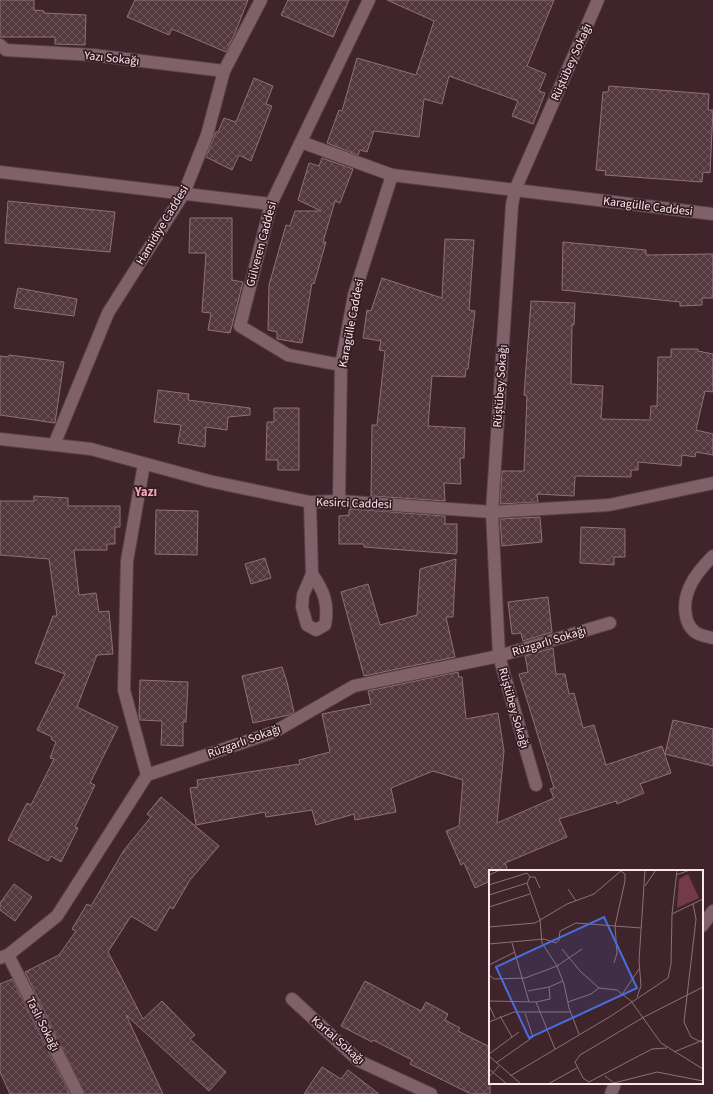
<svg xmlns="http://www.w3.org/2000/svg" width="713" height="1094" viewBox="0 0 713 1094" font-family="'Source Sans 3',sans-serif">
  <style>
    .building { fill: url(#building-cross-hatch); stroke: #907078 }
    .lines { fill: none; stroke-linecap: round; stroke-linejoin: round }
    .minor-casing { stroke: #574148; stroke-width: 14 }
    .minor { stroke: #806169; stroke-width: 12 }
    .labels { text-anchor: middle; stroke-width: 3.5; stroke-linejoin: round; paint-order: stroke }
    .street-label { font-size: 12px; fill: #fae7ec; stroke: #341b22 }
    .neighbourhood-label { font-size: 13px; font-weight: bold; fill: #f4a3b9; stroke: #341b22 }
    .inset-road { fill: none; stroke: #8a7279; stroke-width: 1 }
    .view { fill: #496ddc; fill-opacity: 0.15; stroke: #496ddc; stroke-width: 2 }
    .inset-edge { fill: none; stroke: #fae7ec; stroke-width: 2 }
  </style>
  <defs>
    <pattern id="building-cross-hatch" width="8" height="8" patternUnits="userSpaceOnUse"><rect width="8" height="8" fill="#54383f"/><path d="M0 0l8 8M0 8l8-8" fill="none" stroke="#6e555b"/></pattern>
  </defs>
  <rect width="100%" height="100%" fill="#3f242c"/>
  <!-- building -->
  <g class="building">
    <polygon points="0,0 34,0 34,10 44,11 44,13 86,15 85,45 55,44 55,37 0,37"/>
    <polygon points="135,0 248,0 235,33 226,52 172,29 169,35 127,17"/>
    <polygon points="288,0 349,0 333,37 281,15"/>
    <polygon points="387,0 554,0 527,66 546,74 539,91 545,93 533,124 512,116 518,101 449,76 442,104 424,99 419,137 374,131 367,152 360,150 358,155 327,143 339,110 342,111 357,58 416,75 434,21"/>
    <polygon points="254,78 273,86 266,104 272,106 251,161 239,155 232,170 206,157 216,132 218,132 224,118 236,122"/>
    <polygon points="609,86 709,94 708,110 713,110 710,173 703,172 702,182 605,175 606,171 596,170 603,92 608,92"/>
    <polygon points="322,158 353,169 340,203 335,201 323,242 326,242 314,284 312,283 302,343 277,339 277,332 268,330 269,285 286,225 290,226 295,211 321,211 298,200 309,163 319,166"/>
    <polygon points="8,201 115,212 110,252 5,243"/>
    <polygon points="190,218 232,218 232,280 243,282 230,333 208,330 211,313 202,312 206,253 189,253"/>
    <polygon points="445,239 474,240 469,310 475,311 468,369 466,369 465,377 432,376 428,426 465,428 464,458 460,458 461,484 444,483 445,501 371,496 372,425 377,425 385,351 379,350 381,341 363,338 367,310 371,311 382,278 442,298"/>
    <polygon points="563,242 646,250 646,255 713,254 713,298 702,298 702,305 680,306 680,302 562,290"/>
    <polygon points="18,288 77,299 74,316 14,308"/>
    <polygon points="531,301 575,303 574,325 572,325 571,384 603,386 601,419 650,420 651,406 657,406 658,357 671,357 671,349 698,349 698,351 713,354 713,392 705,391 696,430 713,434 713,455 696,452 695,457 682,455 681,466 638,462 638,470 631,470 631,477 575,476 574,496 537,494 538,502 500,504 502,471 524,471 527,396 524,395"/>
    <polygon points="9,355 64,362 55,423 0,415 0,356 9,357"/>
    <polygon points="158,390 189,394 188,400 250,408 250,415 228,417 227,430 206,427 205,447 178,443 181,425 154,422"/>
    <polygon points="274,408 299,408 299,470 278,470 278,460 266,460 267,422 274,422"/>
    <polygon points="34,496 68,498 68,506 120,506 120,527 115,527 115,544 107,544 107,550 74,550 79,595 96,593 99,612 109,611 113,654 97,655 77,707 118,727 90,783 95,785 75,827 78,828 61,862 51,856 48,861 8,840 27,803 31,805 54,759 50,758 56,742 51,739 52,737 37,730 65,674 35,663 53,616 57,616 49,559 0,555 0,501 34,501"/>
    <polygon points="352,509 445,516 445,524 457,524 457,552 456,554 364,547 364,544 339,544 339,516 349,515 349,510"/>
    <polygon points="156,510 198,511 197,555 155,554"/>
    <polygon points="540,517 542,542 502,546 500,519"/>
    <polygon points="581,527 625,529 625,557 614,557 614,565 580,563"/>
    <polygon points="265,558 271,578 251,584 245,564"/>
    <polygon points="456,559 453,617 446,617 455,657 364,676 341,592 368,584 380,625 417,615 420,569"/>
    <polygon points="548,597 552,632 523,641 521,633 512,634 508,602"/>
    <polygon points="553,648 556,674 565,674 569,694 574,693 583,728 594,725 606,765 662,746 671,773 640,784 644,793 617,804 616,801 559,819 567,837 505,863 508,871 490,871 490,881 475,888 464,863 461,865 446,831 459,826 463,780 433,771 391,788 396,812 355,820 354,814 316,825 312,810 266,817 265,812 196,825 190,788 198,787 197,780 300,764 299,760 330,752 322,714 371,704 368,691 458,672 459,677 462,677 466,719 498,713 504,751 497,823 554,798 550,789 554,788 519,674 528,672 525,656"/>
    <polygon points="282,667 287,682 294,712 289,715 253,723 242,676"/>
    <polygon points="140,680 188,682 186,722 183,722 183,746 161,745 162,721 140,720 139,715"/>
    <polygon points="673,720 713,729 713,766 665,754"/>
    <polygon points="161,797 219,846 190,880 173,909 170,907 156,931 131,916 108,952 143,1019 162,1001 195,1035 190,1039 226,1072 209,1091 126,1015 163,1094 85,1094 25,972 59,955 76,931 72,929 87,904 91,906 124,850 151,817 147,814"/>
    <polygon points="14,884 32,897 15,921 0,910 0,903"/>
    <polygon points="12,979 70,1094 10,1094 0,1072 0,984"/>
    <polygon points="365,981 421,1011 426,1002 448,1014 445,1020 460,1028 458,1031 490,1047 490,1094 471,1094 410,1064 412,1060 373,1040 372,1042 341,1026"/>
    <polygon points="322,1067 341,1079 348,1070 379,1094 304,1094"/>
  </g>
  <g class="lines">
    <!-- minor casing -->
    <g class="minor-casing">
      <g id="minor">
        <polyline points="0,45 6,50 93,55 224,71"/>
        <polyline points="301,142 392,175 713,214"/>
        <polyline points="0,172 271,204"/>
        <polyline points="341,365 288,355 240,326 271,204 369,0"/>
        <polyline points="0,439 91,449 209,481 310,502 339,501 492,512 609,505 713,483"/>
        <polyline points="54,445 108,313 184,193 207,135 224,71 261,0"/>
        <polyline points="144,464 127,561 124,690 147,775"/>
        <polyline points="339,501 341,365 354,295 392,175"/>
        <path d="M310 502 312 574 303 595 302 607 307 625 316 630 325 625C329 604 324 591 312 574"/>
        <path d="M713 556C697 572 681 592 686 616 687 622 690 628 695 632 699 635 708 637 713 638"/>
        <polyline points="536,785 499,656 492,512 512,205 515,190 598,0"/>
        <polyline points="702,926 713,911"/>
        <polyline points="8,955 78,1094"/>
        <polyline points="0,958 8,955 57,916 147,775 274,732 354,686 499,656 610,623"/>
        <polyline points="292,999 359,1061 431,1094"/>
        <polyline points="611,1094 615,1083"/>
      </g>
    </g>
    <!-- minor -->
    <use href="#minor" class="minor"/>
  </g>
  <g class="labels">
    <!-- street labels -->
    <g class="street-label">
      <text transform="translate(112 58) rotate(6)" y="4">Yazı Sokağı</text>
      <text transform="translate(571 62) rotate(-66)" y="4">Rüştübey Sokağı</text>
      <text transform="translate(648 206) rotate(7)" y="4">Karagülle Caddesi</text>
      <text transform="translate(162 225) rotate(-59)" y="4">Hamidiye Caddesi</text>
      <text transform="translate(261 244) rotate(-75)" y="4">Gülveren Caddesi</text>
      <text transform="translate(351 323) rotate(-79)" y="4">Karagülle Caddesi</text>
      <text transform="translate(500 386) rotate(-86)" y="4">Rüştübey Sokağı</text>
      <text transform="translate(354 503) rotate(2)" y="4">Kesirci Caddesi</text>
      <text transform="translate(549 641) rotate(-17)" y="4">Rüzgarlı Sokağı</text>
      <text transform="translate(514 708) rotate(74)" y="4">Rüştübey Sokağı</text>
      <text transform="translate(244 741) rotate(-20)" y="4">Rüzgarlı Sokağı</text>
      <text transform="translate(43 1024) rotate(63)" y="4">Taslı Sokağı</text>
      <text transform="translate(338 1040) rotate(41)" y="4">Kartal Sokağı</text>
    </g>
    <!-- neighbourhood labels -->
    <g class="neighbourhood-label">
      <text x="146" y="496">Yazı</text>
    </g>
  </g>
  <!-- overview -->
  <g transform="translate(489 870)">
    <rect width="214" height="214" fill="#3f242c"/>
    <path d="M199 4 210 28 188 38 190 9Z" fill="#723a4b"/>
    <path class="inset-road" d="M38 3 41 7 38 13 51 50 53 73 68 96 75 114 80 138 90 164M0 5 11 0M187 5 201 0M41 7H46L51 18M0 15 38 3M156 16 167 0M79 19 87 31M0 25 38 13M204 34 207 49 195 152 202 167 214 173M0 37 41 24M183 44 214 29M0 57 46 53 78 34 105 24 133 0M23 73 40 132M0 74 55 69 67 73 70 70 71 61 87 53 152 58M73 79 91 101 110 118 128 120 142 131 172 173 214 199M125 93 128 83 126 56 136 11V4L130 0M0 95 26 82M0 105 5 109 36 108 68 96 93 79M39 121 60 117 74 111M134 123 150 99M148 127 152 116 150 91 156 0M0 131 47 132 61 129 60 117M47 132 66 179M79 132 102 124 110 118M0 135 6 148M11 146 23 167M0 152 25 142H81M178 178 163 179 100 212 94 208 86 192 91 185 155 147 214 117M185 182 214 170M0 184 30 162M0 186 32 214M7 193 44 167 36 143M0 199 18 214M21 206 122 146 179 108 182 94 183 44 188 0M116 206 125 213 168 202 214 211M0 207 10 196M59 214 88 198"/>
    <path class="view" d="M115 47 148 118 40 168 7 97Z"/>
    <rect width="214" height="214" class="inset-edge"/>
  </g>
</svg>
